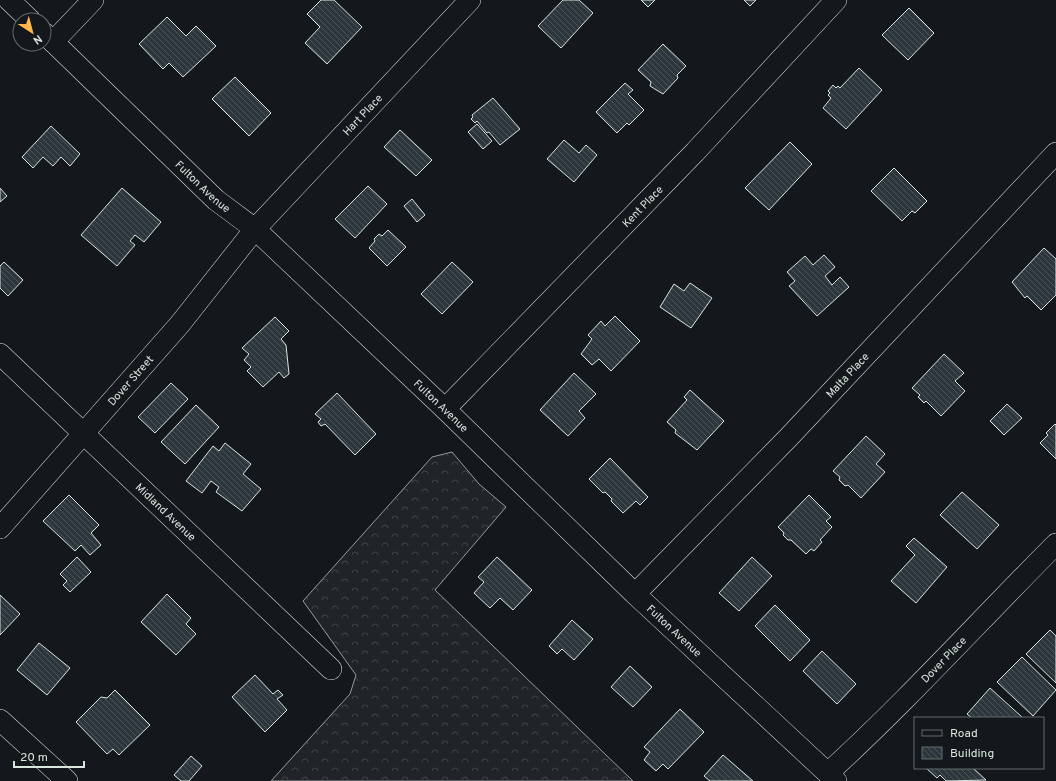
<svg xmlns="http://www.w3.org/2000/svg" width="1056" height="781" viewBox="0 0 1056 781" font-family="Overpass,sans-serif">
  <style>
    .forest { fill: url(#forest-crowns); stroke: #939e99 }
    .building { fill: url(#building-back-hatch); stroke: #d8e6dc }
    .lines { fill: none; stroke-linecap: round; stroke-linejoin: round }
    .minor-casing { stroke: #d8e6dc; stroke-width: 22 }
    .minor { stroke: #14181c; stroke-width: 21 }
    .labels { text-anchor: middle; stroke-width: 3; stroke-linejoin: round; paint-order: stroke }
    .street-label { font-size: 11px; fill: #d8e6dc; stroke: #14181c }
  </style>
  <defs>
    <pattern id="forest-crowns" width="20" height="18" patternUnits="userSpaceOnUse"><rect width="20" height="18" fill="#202428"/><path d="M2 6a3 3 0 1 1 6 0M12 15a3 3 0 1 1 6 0" fill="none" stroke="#404447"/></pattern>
    <pattern id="building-back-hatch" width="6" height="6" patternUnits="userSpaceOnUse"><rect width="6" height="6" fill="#2c363c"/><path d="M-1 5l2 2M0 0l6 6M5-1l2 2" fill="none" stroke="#4a5358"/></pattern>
  </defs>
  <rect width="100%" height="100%" fill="#14181c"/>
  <!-- forest -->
  <polygon class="forest" points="452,452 479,484 506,507 435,590 633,781 271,781 350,694 356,675 303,601 432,457"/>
  <!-- building -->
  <g class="building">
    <polygon points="321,0 334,0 362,27 327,64 305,43 320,27 307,14"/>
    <polygon points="563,0 579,0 593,13 561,48 538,26"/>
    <polygon points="641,0 655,0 648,7"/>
    <polygon points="744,0 756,0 750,6"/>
    <polygon points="909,8 934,33 908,60 882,35"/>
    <polygon points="167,17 186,36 196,26 216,46 183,77 169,63 163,69 139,44"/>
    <polygon points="663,44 686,66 677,75 678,78 663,94 650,86 651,82 638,70"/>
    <polygon points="859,68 882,90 846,129 823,108 831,98 828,95 830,93 828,91 833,85 836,88 838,86 840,88"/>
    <polygon points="235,77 271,113 249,136 212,99"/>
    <polygon points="625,83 633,90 628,94 644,110 629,125 627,123 617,133 596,112"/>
    <polygon points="493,98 520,129 500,145 489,132 487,133 477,121 475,123 471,119 473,117 472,115"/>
    <polygon points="477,124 492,141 483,149 468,132"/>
    <polygon points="51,126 80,154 70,166 61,157 53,166 43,157 33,168 22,157"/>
    <polygon points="400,130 432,160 416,176 384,147"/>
    <polygon points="564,140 579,153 586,145 597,155 574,182 547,159"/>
    <polygon points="790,142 812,164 769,210 745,188"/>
    <polygon points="894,168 927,201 915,213 912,211 902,221 871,191"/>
    <polygon points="368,186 387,204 355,238 335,219"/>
    <polygon points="0,188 7,196 0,202"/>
    <polygon points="122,188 161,222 144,242 135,235 130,241 135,245 117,266 81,235"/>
    <polygon points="412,199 425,215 417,222 404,206"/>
    <polygon points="388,230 406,247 387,266 369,248 375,241 374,239 379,234 382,236"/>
    <polygon points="1044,248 1056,259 1056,295 1041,310 1027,296 1025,298 1012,282"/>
    <polygon points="824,255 835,267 825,276 832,285 840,277 849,287 817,316 789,286 795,281 787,272 805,256 813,265"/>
    <polygon points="4,262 23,280 8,296 0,288 0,266"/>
    <polygon points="452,262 473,282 442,314 421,294"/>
    <polygon points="690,283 712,298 691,328 660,307 674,284 684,291"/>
    <polygon points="615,316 640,341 611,371 599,359 592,365 581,354 592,339 588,335 601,321 605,326"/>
    <polygon points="275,317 289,331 281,339 286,345 289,374 284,378 279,372 263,387 247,371 251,367 244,360 249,354 242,348"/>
    <polygon points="944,354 964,373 955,381 965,391 941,416 926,401 924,403 918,397 920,395 912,388"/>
    <polygon points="574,373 596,394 579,411 585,418 568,436 540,410"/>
    <polygon points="171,383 188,399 155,433 138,417"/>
    <polygon points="690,390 724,421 697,450 675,433 676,430 667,422 687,400 684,397"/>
    <polygon points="337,393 376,434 355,455 325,424 321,426 318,422 321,419 315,414"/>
    <polygon points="1007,404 1022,418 1004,435 990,421"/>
    <polygon points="196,405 219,427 185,464 161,442"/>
    <polygon points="1055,424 1056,425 1056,459 1040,443 1048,435 1046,433"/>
    <polygon points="866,436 885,454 876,464 885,472 861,498 848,485 845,486 839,480 840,477 833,471"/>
    <polygon points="225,443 251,464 243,474 261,489 242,511 216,492 219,487 211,481 202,493 186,481 213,446 219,451"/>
    <polygon points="610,458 648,497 640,505 636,501 623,513 611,501 612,499 605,492 603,493 589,479"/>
    <polygon points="962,492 999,525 977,549 940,515"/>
    <polygon points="69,495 99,525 91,533 101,545 90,555 81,545 75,551 43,521"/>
    <polygon points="809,495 831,517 826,521 832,527 820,540 822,542 814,551 811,549 806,554 791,540 788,540 783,535 784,533 778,527"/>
    <polygon points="914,538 947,567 916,603 891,581 915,555 906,546"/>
    <polygon points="77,557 91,572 70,592 63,585 67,581 60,574"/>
    <polygon points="497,557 532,590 513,610 500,598 490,608 474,593 484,582 478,577"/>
    <polygon points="752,557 772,576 739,611 719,593"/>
    <polygon points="167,594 191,618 186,624 196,634 176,655 141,622"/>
    <polygon points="0,595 20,614 0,635"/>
    <polygon points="775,605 810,640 790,661 755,626"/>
    <polygon points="572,620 593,639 574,660 562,649 557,654 549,646"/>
    <polygon points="1050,630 1056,636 1056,683 1026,654"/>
    <polygon points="39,643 70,668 47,695 17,670"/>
    <polygon points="822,651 856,684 837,704 803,671"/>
    <polygon points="1022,657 1056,690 1033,716 997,682"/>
    <polygon points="630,666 652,687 633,707 611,687"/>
    <polygon points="255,675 273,694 278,690 283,695 277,699 287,710 265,732 232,697"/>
    <polygon points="990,688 1023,718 972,718 967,714"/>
    <polygon points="115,690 150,725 119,755 113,749 107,754 76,722 101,697 107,698"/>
    <polygon points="680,709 704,732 668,769 663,764 656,771 644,760 650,752 644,747"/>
    <polygon points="723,755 753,781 710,781 704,776"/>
    <polygon points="191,756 202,766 189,781 181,781 174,775"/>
    <polygon points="926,768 973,768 986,780 946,781 940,775 937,778"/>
  </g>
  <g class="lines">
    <!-- minor casing -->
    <g class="minor-casing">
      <g id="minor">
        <polyline points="9,0 30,20"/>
        <path id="s1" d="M44 33 216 200 255 229 445 409 635 594 836 781"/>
        <polyline points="53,42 93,0"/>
        <path id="s2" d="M0 354 331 669"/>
        <path id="s3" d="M445 409 695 152 836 0"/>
        <path id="s4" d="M0 528 180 324 255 229 470 0"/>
        <path id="s5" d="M635 594 788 438 1056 153"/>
        <polyline points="0,720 67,781"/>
        <path id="s6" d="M828 773C908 700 980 620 1056 544"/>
      </g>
    </g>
    <!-- minor -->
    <use href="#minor" class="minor"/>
  </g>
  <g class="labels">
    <!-- street labels -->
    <g class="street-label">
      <text dy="4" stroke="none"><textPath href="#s4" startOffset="550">Hart Place</textPath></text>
      <text dy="4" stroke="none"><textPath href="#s1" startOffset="221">Fulton Avenue</textPath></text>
      <text dy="4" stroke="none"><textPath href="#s3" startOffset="283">Kent Place</textPath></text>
      <text dy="4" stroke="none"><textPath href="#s5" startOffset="305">Malta Place</textPath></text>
      <text dy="4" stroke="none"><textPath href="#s4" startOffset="197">Dover Street</textPath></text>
      <text dy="4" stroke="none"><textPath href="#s1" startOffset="545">Fulton Avenue</textPath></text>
      <text dy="4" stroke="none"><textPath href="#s2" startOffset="229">Midland Avenue</textPath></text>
      <text dy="4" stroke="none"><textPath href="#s1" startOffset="869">Fulton Avenue</textPath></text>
      <text dy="4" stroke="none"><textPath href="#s6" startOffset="162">Dover Place</textPath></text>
    </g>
  </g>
  <!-- legend -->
  <rect x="914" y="717" width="130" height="52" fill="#14181c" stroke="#626a69"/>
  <rect x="922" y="730" width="20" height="6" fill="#14181c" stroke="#626a69"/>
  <text x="950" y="737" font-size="12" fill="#d8e6dc">Road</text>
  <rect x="922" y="747" width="20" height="12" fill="url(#building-back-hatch)" stroke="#626a69"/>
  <text x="950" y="757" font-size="12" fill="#d8e6dc">Building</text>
  <!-- north arrow -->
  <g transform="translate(32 32) rotate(144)"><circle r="19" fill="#14181c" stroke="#626a69"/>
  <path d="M0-3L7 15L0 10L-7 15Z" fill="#ffb74d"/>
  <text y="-6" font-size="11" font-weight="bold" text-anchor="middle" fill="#d8e6dc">N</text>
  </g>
  <!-- scale -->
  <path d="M14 761v6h70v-6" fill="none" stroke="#d8e6dc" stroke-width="2"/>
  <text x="20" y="761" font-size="12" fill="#d8e6dc" stroke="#14181c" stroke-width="3" paint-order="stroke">20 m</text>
</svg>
